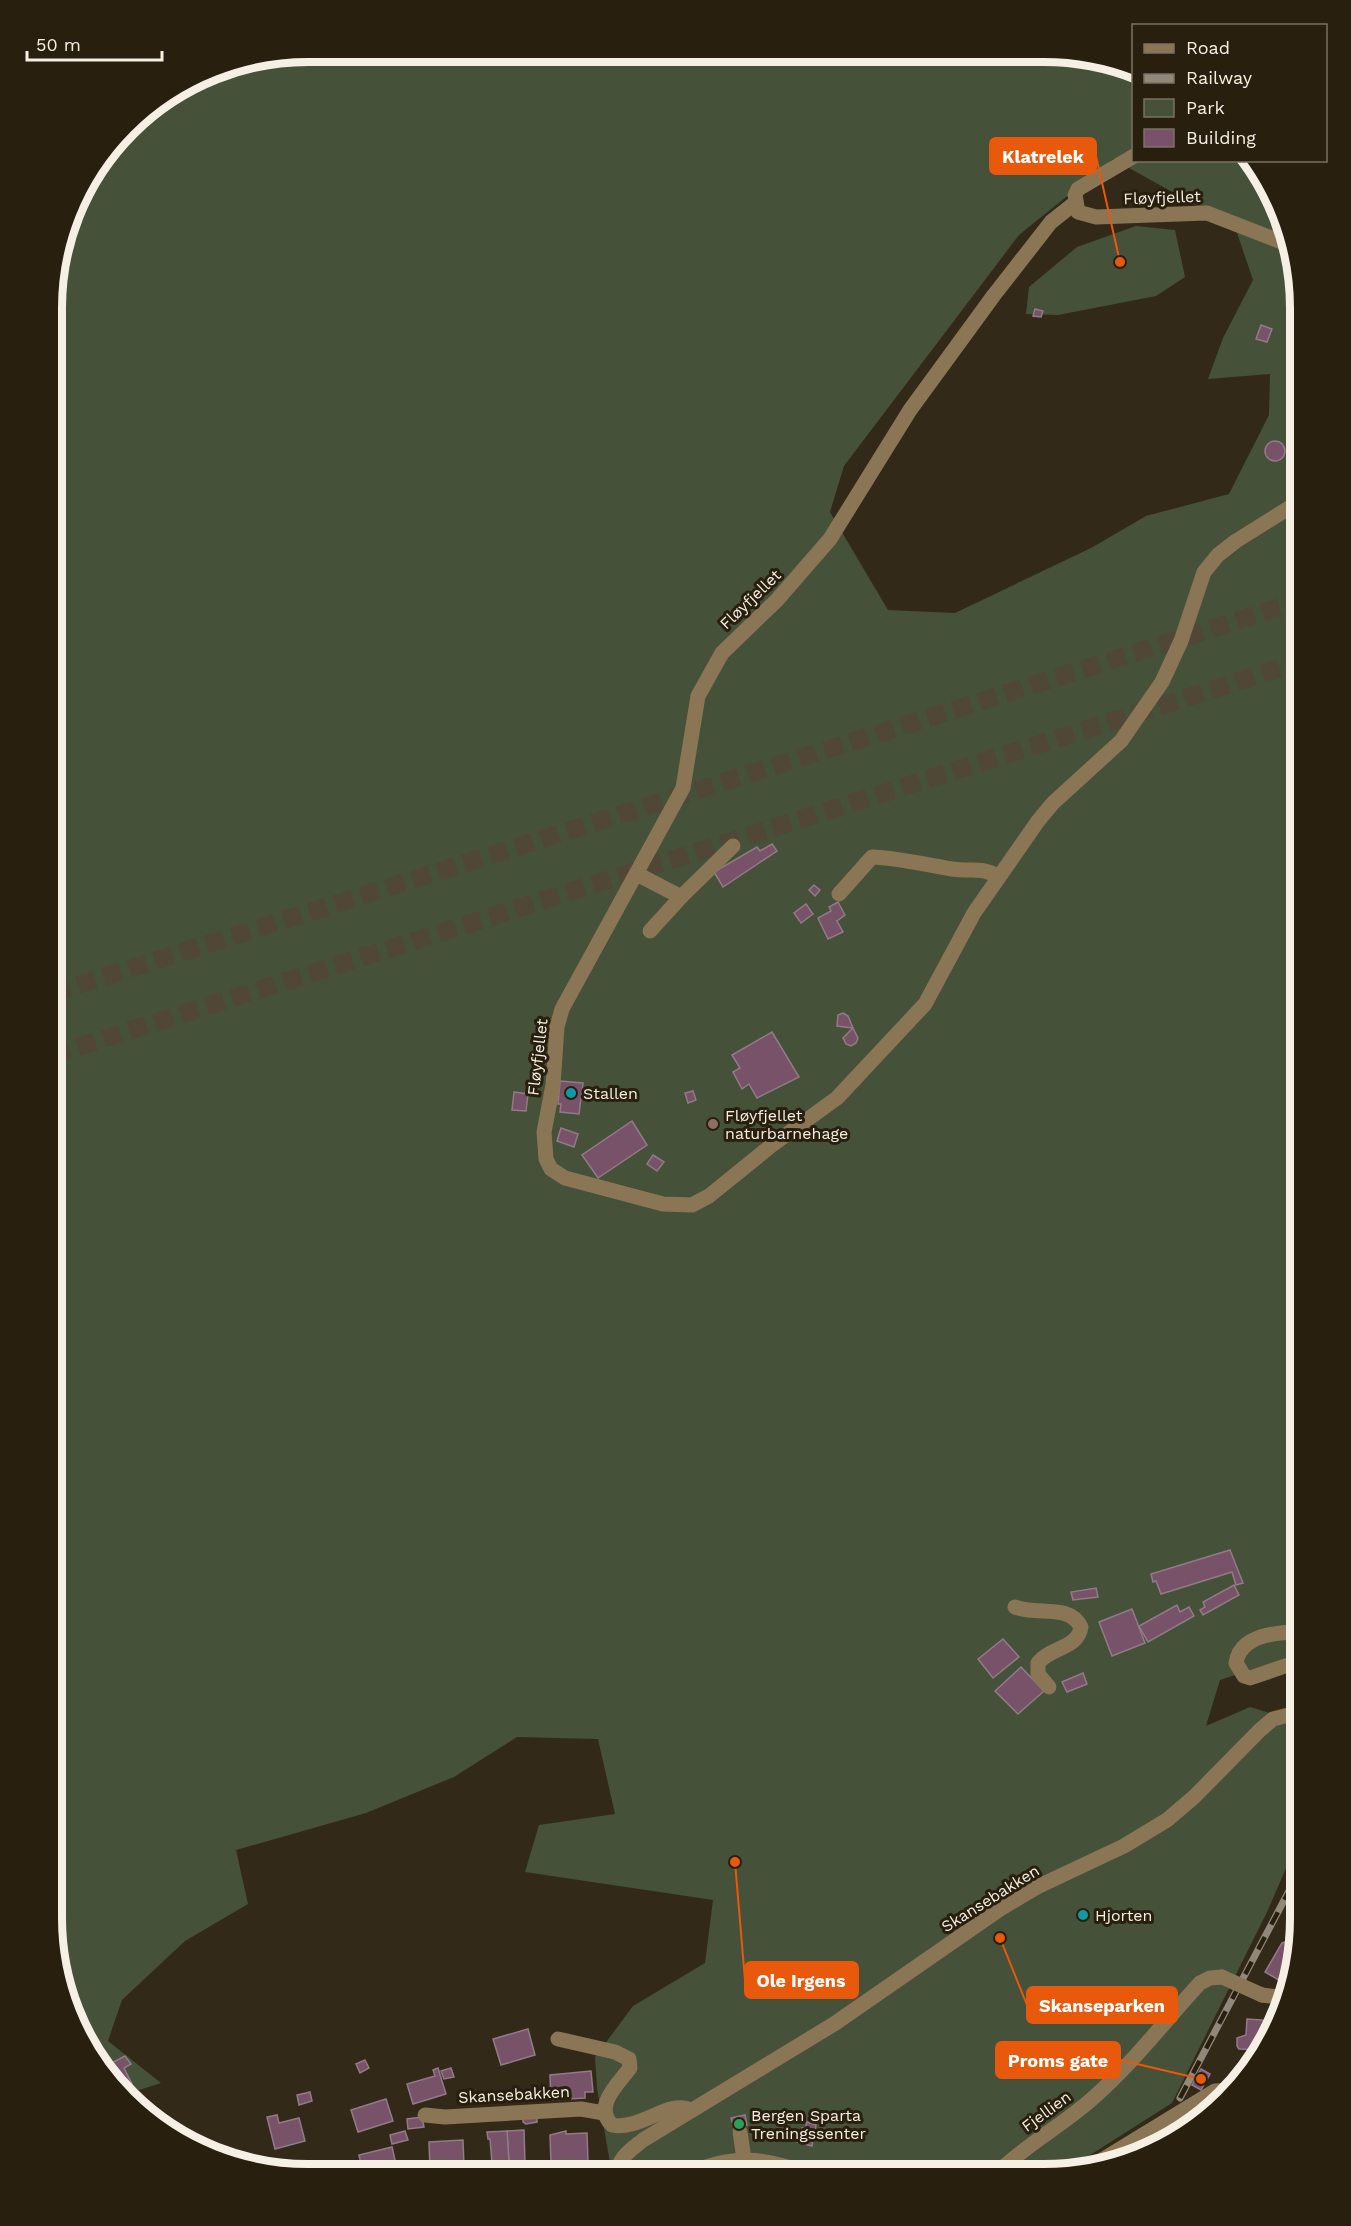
<svg xmlns="http://www.w3.org/2000/svg" width="1351" height="2226" viewBox="0 0 1351 2226" font-family="'Work Sans',sans-serif">
  <style>
    .green { fill: #465139; fill-rule: evenodd }
    .building { fill: #785268; stroke: #917b87; stroke-width: 1.5 }
    .lines { fill: none; stroke-linecap: round; stroke-linejoin: round }
    .highway-tunnel { stroke: #504737; stroke-width: 18; stroke-dasharray: 18 9; stroke-linecap: butt }
    .minor { stroke: #8a7655; stroke-width: 15 }
    .rail-casing { stroke: #90887a; stroke-width: 7 }
    .rail { stroke: #291f0e; stroke-width: 4.5; stroke-dasharray: 14; stroke-linecap: butt }
    .minor-bridge { stroke: #8a7655; stroke-width: 15 }
    .culture-dot { fill: #0f9aa8; stroke: #291f0e; stroke-width: 2 }
    .education-dot { fill: #8d6e63; stroke: #291f0e; stroke-width: 2 }
    .leisure-dot { fill: #2e9e5b; stroke: #291f0e; stroke-width: 2 }
    .labels { text-anchor: middle; stroke-width: 6; stroke-linejoin: round; paint-order: stroke }
    .street-label { font-size: 16px; fill: #f5efe4; stroke: #291f0e }
    .poi-label { font-size: 16px; fill: #f5efe4; stroke: #291f0e; text-anchor: start }
    .rim { fill: none; stroke: #f5efe4; stroke-width: 8 }
    .leader { fill: none; stroke: #e8590c; stroke-width: 2 }
    .callout-dot { fill: #e8590c; stroke: #291f0e; stroke-width: 2 }
    .callout { fill: #e8590c; stroke: #e8590c; stroke-width: 2 }
    .callout-label { font-size: 18px; text-anchor: middle; font-weight: bold; fill: #fff }
  </style>
  <rect width="100%" height="100%" fill="#332918"/>
  <!-- green -->
  <g class="green">
    <path d="M307 51 1078 53 1133 68 1134 160 1252 161 1281 209 1300 307V1364L1298 1366 1300 1654 1220 1680 1206 1726 1250 1707 1299 1722V1838L1268 1910 1172 2103 1065 2171 1044 2175 612 2174 597 2088 595 2057 633 2006 705 1963 713 1900 525 1872 539 1825 615 1814 598 1739 517 1737 454 1777 366 1813 236 1850 248 1904 185 1941 122 2000 108 2041 161 2083 124 2095 104 2075 70 2017 51 1919 53 274 78 194 138 115 209 70ZM1113 159 1235 227 1253 280 1223 338 1208 379 1270 374 1269 415 1229 494 1146 516 1091 548 955 613 888 610 830 512 844 466 1019 235Z"/>
    <polygon points="1136,226 1175,230 1185,277 1156,296 1058,315 1026,314 1029,287 1077,247"/>
  </g>
  <!-- building -->
  <g class="building">
    <polygon points="1035,309 1043,311 1041,317 1033,316"/>
    <polygon points="1261,325 1272,329 1267,342 1256,339"/>
    <circle cx="1275" cy="451" r="10"/>
    <polygon points="772,844 777,851 723,887 714,872 757,847 760,851"/>
    <polygon points="814,885 820,890 815,896 809,890"/>
    <polygon points="838,902 845,915 837,921 843,932 828,939 818,918 831,911 829,907"/>
    <polygon points="806,904 813,914 801,923 794,913"/>
    <polygon points="843,1013 848,1016 853,1028 837,1026 838,1015"/>
    <polygon points="853,1028 858,1038 856,1043 851,1046 846,1044 843,1038"/>
    <polygon points="772,1032 799,1077 757,1098 749,1084 742,1089 733,1072 740,1068 732,1055"/>
    <polygon points="560,1081 583,1083 579,1114 560,1112 561,1104 558,1104"/>
    <polygon points="693,1091 696,1100 688,1103 685,1093"/>
    <polygon points="514,1092 528,1094 526,1111 512,1110"/>
    <polygon points="632,1121 647,1145 598,1178 582,1155"/>
    <polygon points="561,1128 578,1134 574,1147 557,1141"/>
    <polygon points="653,1155 664,1162 657,1171 647,1164"/>
    <polygon points="1230,1550 1243,1583 1236,1585 1232,1572 1161,1594 1156,1581 1153,1582 1151,1574"/>
    <polygon points="1234,1585 1239,1595 1203,1615 1200,1610 1205,1607 1203,1602"/>
    <polygon points="1096,1588 1098,1597 1073,1600 1071,1592"/>
    <polygon points="1177,1605 1180,1612 1189,1607 1194,1616 1148,1642 1139,1626"/>
    <polygon points="1132,1609 1145,1643 1112,1656 1099,1622"/>
    <polygon points="1003,1639 1019,1657 993,1678 978,1659"/>
    <polygon points="1021,1667 1044,1691 1018,1714 995,1691"/>
    <polygon points="1083,1673 1087,1684 1067,1692 1062,1682"/>
    <polygon points="1289,1941 1296,1953 1289,1986 1265,1972 1282,1943"/>
    <polygon points="1247,2019 1276,2021 1261,2050 1239,2049 1237,2046 1237,2038 1246,2035"/>
    <polygon points="528,2029 535,2055 501,2065 493,2039"/>
    <polygon points="125,2056 131,2064 124,2068 132,2084 119,2090 100,2069"/>
    <polygon points="365,2060 369,2068 360,2073 356,2064"/>
    <polygon points="438,2068 446,2094 413,2104 407,2084 435,2076 433,2070"/>
    <polygon points="451,2068 454,2077 444,2079 441,2071"/>
    <polygon points="1201,2069 1210,2074 1201,2090 1192,2085"/>
    <polygon points="591,2071 593,2092 585,2092 585,2098 551,2100 550,2075"/>
    <polygon points="310,2092 312,2101 299,2105 297,2095"/>
    <polygon points="386,2099 393,2121 358,2132 351,2110"/>
    <polygon points="1210,2107 1211,2111 1200,2122 1183,2132 1182,2123"/>
    <polygon points="277,2115 279,2123 299,2118 305,2141 275,2149 267,2117"/>
    <polygon points="537,2115 537,2122 526,2124 523,2122 523,2117"/>
    <polygon points="745,2115 747,2125 734,2128 731,2118"/>
    <polygon points="422,2117 424,2127 408,2129 407,2119"/>
    <polygon points="807,2122 816,2125 812,2146 797,2142 802,2128 805,2129"/>
    <polygon points="524,2130 525,2162 509,2162 507,2131"/>
    <polygon points="405,2131 408,2140 392,2144 390,2135"/>
    <polygon points="507,2131 509,2162 492,2163 490,2139 488,2139 487,2132"/>
    <polygon points="566,2131 566,2134 587,2133 588,2161 575,2161 573,2164 567,2165 565,2161 551,2163 550,2135"/>
    <polygon points="1153,2139 1158,2146 1142,2156 1121,2160"/>
    <polygon points="463,2140 464,2167 430,2169 429,2142"/>
    <polygon points="392,2147 398,2173 363,2173 359,2155"/>
    <polygon points="331,2163 333,2173 298,2173 306,2168"/>
    <polygon points="291,2166 293,2173 283,2173 282,2168"/>
  </g>
  <g class="lines">
    <!-- highway-tunnel -->
    <g class="highway-tunnel">
      <polyline points="52,993 1300,601"/>
      <polyline points="52,1055 1300,662"/>
    </g>
    <!-- minor -->
    <g class="minor">
      <polyline points="1134,156 1078,189 1075,195 1078,212 1096,217 1207,213 1287,244"/>
      <polyline points="1075,203 1051,222 994,295 910,410 830,539 777,600 722,653 698,696 683,788 562,1009 557,1027 553,1085 544,1132 546,1159 551,1169 565,1178 663,1204 692,1205 709,1196 772,1145 837,1098 925,1004 974,913 1038,821 1053,803 1121,741 1162,682 1181,641 1204,572 1218,555 1236,541 1300,501"/>
      <polyline points="637,874 681,897 733,846"/>
      <path d="M839 894 872 857C900 858 925 865 952 869 973 872 976 866 999 876"/>
      <polyline points="650,931 681,897"/>
      <path d="M1015 1607C1037 1616 1069 1603 1081 1627 1078 1649 1050 1647 1038 1663V1674L1049 1687"/>
      <path d="M1300 1661 1250 1678 1244 1676 1236 1663C1240 1635 1277 1632 1300 1632"/>
      <polyline points="1299,1919 1299,1914"/>
      <polyline points="1262,1995 1287,1998"/>
      <path d="M558 2039 615 2052 629 2059 630 2068C618 2084 593 2106 612 2125 639 2131 670 2099 690 2110"/>
      <polyline points="425,2115 445,2117 581,2109 604,2113"/>
      <polyline points="740,2132 744,2159"/>
      <polyline points="1094,2165 1215,2091 1232,2090"/>
      <path d="M618 2174C617 2158 632 2149 643 2140L834 2024 1000 1909 1037 1887 1124 1846 1167 1820 1194 1797 1260 1730 1273 1719 1300 1712"/>
      <path d="M687 2174C733 2155 762 2156 807 2174"/>
      <path d="M995 2175C1025 2145 1062 2126 1093 2098 1133 2063 1164 2022 1200 1983L1210 1978 1222 1977"/>
    </g>
    <!-- rail casing -->
    <g class="rail-casing">
      <polyline id="rail" points="1180,2098 1299,1872"/>
    </g>
    <!-- rail -->
    <use href="#rail" class="rail"/>
    <!-- minor-bridge -->
    <polyline class="minor-bridge" points="1222,1977 1262,1995"/>
  </g>
  <!-- markers -->
  <g class="culture-dot">
    <circle cx="571" cy="1093" r="6"/>
    <circle cx="1083" cy="1915" r="6"/>
  </g>
  <circle class="education-dot" cx="713" cy="1124" r="6"/>
  <circle class="leisure-dot" cx="739" cy="2124" r="6"/>
  <g class="labels">
    <!-- street labels -->
    <g class="street-label">
      <text transform="translate(1162 197) rotate(-2)" y="6">Fløyfjellet</text>
      <text transform="translate(750 599) rotate(-44)" y="6">Fløyfjellet</text>
      <text transform="translate(537 1057) rotate(-83)" y="6">Fløyfjellet</text>
      <text transform="translate(990 1898) rotate(-32)" y="6">Skansebakken</text>
      <text transform="translate(514 2094) rotate(-3)" y="6">Skansebakken</text>
      <text transform="translate(1046 2111) rotate(-36)" y="6">Fjellien</text>
    </g>
    <!-- poi labels -->
    <g class="poi-label">
      <text x="583" y="1099">Stallen</text>
      <text x="725" y="1121">Fløyfjellet<tspan x="725" dy="18">naturbarnehage</tspan></text>
      <text x="1095" y="1921">Hjorten</text>
      <text x="751" y="2121">Bergen Sparta<tspan x="751" dy="18">Treningssenter</tspan></text>
    </g>
  </g>
  <!-- crop -->
  <path d="M0 0H1351V2226H0ZM308 62H1044A246 246 0 0 1 1290 308V1918A246 246 0 0 1 1044 2164H308A246 246 0 0 1 62 1918V308A246 246 0 0 1 308 62Z" fill="#291f0e" fill-rule="evenodd"/>
  <path class="rim" d="M308 62H1044A246 246 0 0 1 1290 308V1918A246 246 0 0 1 1044 2164H308A246 246 0 0 1 62 1918V308A246 246 0 0 1 308 62Z"/>
  <!-- callouts -->
  <path class="leader" d="M1120 262L1096 156M735 1862L745 1980M1000 1938L1027 2005M1201 2079L1120 2060"/>
  <g class="callout-dot">
    <circle cx="1120" cy="262" r="6"/>
    <circle cx="735" cy="1862" r="6"/>
    <circle cx="1000" cy="1938" r="6"/>
    <circle cx="1201" cy="2079" r="6"/>
  </g>
  <g class="callout">
    <rect x="990" y="138" width="106" height="36" rx="6"/>
    <rect x="745" y="1962" width="113" height="36" rx="6"/>
    <rect x="1027" y="1987" width="150" height="36" rx="6"/>
    <rect x="996" y="2042" width="124" height="36" rx="6"/>
  </g>
  <g class="callout-label">
    <text x="1043" y="163">Klatrelek</text>
    <text x="801" y="1987">Ole Irgens</text>
    <text x="1102" y="2012">Skanseparken</text>
    <text x="1058" y="2067">Proms gate</text>
  </g>
  <!-- legend -->
  <rect x="1132" y="24" width="195" height="138" fill="#291f0e" stroke="#7b7264" stroke-width="1.5"/>
  <rect x="1144" y="44" width="30" height="9" fill="#8a7655" stroke="#7b7264" stroke-width="1.5"/>
  <text x="1186" y="54" font-size="18" fill="#f5efe4">Road</text>
  <rect x="1144" y="74" width="30" height="9" fill="#90887a" stroke="#7b7264" stroke-width="1.5"/>
  <text x="1186" y="84" font-size="18" fill="#f5efe4">Railway</text>
  <rect x="1144" y="99" width="30" height="18" fill="#465139" stroke="#7b7264" stroke-width="1.5"/>
  <text x="1186" y="114" font-size="18" fill="#f5efe4">Park</text>
  <rect x="1144" y="129" width="30" height="18" fill="#785268" stroke="#7b7264" stroke-width="1.5"/>
  <text x="1186" y="144" font-size="18" fill="#f5efe4">Building</text>
  <!-- scale -->
  <path d="M27 51v9h135v-9" fill="none" stroke="#f5efe4" stroke-width="3"/>
  <text x="36" y="51" font-size="18" fill="#f5efe4" stroke="#291f0e" stroke-width="4.5" paint-order="stroke">50 m</text>
</svg>
